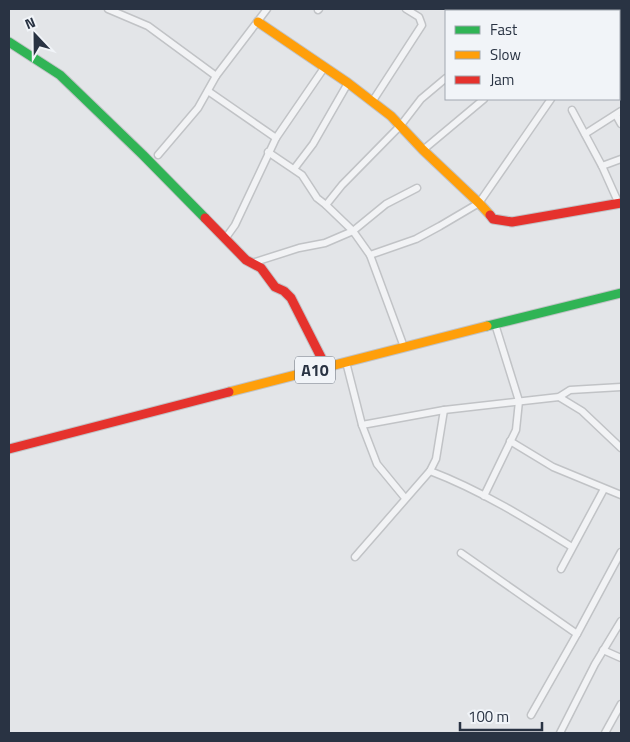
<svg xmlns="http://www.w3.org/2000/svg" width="630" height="742" viewBox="0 0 630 742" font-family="'Titillium Web',sans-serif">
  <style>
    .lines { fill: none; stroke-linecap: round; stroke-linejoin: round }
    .street-casing { stroke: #c1c3c6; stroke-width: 9 }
    .fast-casing { stroke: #c1c3c6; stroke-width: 11 }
    .slow-casing { stroke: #c1c3c6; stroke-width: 11 }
    .jam-casing { stroke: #c1c3c6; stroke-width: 11 }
    .street { stroke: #f2f3f5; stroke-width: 6 }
    .fast { stroke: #30b455; stroke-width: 9 }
    .slow { stroke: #ff9f0a; stroke-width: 9 }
    .jam { stroke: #e5322d; stroke-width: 9 }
    .labels { text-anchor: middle; stroke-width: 5; stroke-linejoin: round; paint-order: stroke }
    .shield { fill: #f1f4f8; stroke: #656d79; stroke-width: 1 }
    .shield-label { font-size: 16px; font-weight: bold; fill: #293343 }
  </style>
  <rect width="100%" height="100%" fill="#e3e5e8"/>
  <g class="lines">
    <!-- street casing -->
    <g class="street-casing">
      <g id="street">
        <polyline points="108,9 148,26 216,76"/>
        <polyline points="465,9 468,11"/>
        <polyline points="318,10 319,9"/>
        <polyline points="512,11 514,9"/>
        <polyline points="558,11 560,9"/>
        <polyline points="608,11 609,9"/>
        <polyline points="619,57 621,53"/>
        <polyline points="208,91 276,138"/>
        <polyline points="619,91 621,92"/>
        <polyline points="372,102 422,25 419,17 406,9"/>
        <polyline points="572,110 602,166 619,204"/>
        <polyline points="616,115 621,124"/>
        <polyline points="585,134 621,111"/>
        <polyline points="423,150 484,99"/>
        <polyline points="268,152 302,175 317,198 326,205"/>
        <polyline points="158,155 198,108 216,76 267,9"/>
        <polyline points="602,166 621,159"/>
        <polyline points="294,169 313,144 348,83"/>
        <polyline points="225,239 235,225 276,138 324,68"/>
        <polyline points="370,255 416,239 440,226 479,203 551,99"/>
        <polyline points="252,263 299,248 325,243 353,231 386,204 417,188"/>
        <polyline points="404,347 370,255 353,231 326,205 342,185 401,125 421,99 446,78"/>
        <polyline points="346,362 362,425 444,410 559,397 570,390 621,387"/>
        <polyline points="559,397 582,411 621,448"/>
        <polyline points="362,425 377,464 405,498"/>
        <polyline points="510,441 553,467 621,495"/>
        <path d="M430 471C480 490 527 519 572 547"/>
        <polyline points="484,496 516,430 519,401 495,324"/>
        <polyline points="461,553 577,634"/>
        <polyline points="355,557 430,471 436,459 444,410"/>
        <polyline points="561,569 604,489"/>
        <polyline points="603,650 621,658"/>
        <polyline points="531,715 577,634 621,552"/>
        <polyline points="560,733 595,664 621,621"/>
        <polyline points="605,733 621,704"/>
      </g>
    </g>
    <!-- fast casing -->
    <g class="fast-casing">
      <g id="fast">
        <polyline points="9,42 60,75 143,155 205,218"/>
        <polyline points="487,326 621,293"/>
      </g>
    </g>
    <!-- slow casing -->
    <g class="slow-casing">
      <g id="slow">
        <polyline points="258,22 348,83 391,116 423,150 479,203 490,215"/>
        <polyline points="229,392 487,326"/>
      </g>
    </g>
    <!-- jam casing -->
    <g class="jam-casing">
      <g id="jam">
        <polyline points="490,215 493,219 512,222 621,203"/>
        <polyline points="205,218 246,260 261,268 275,287 284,291 291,298 326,367"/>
        <polyline points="9,449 229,392"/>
      </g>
    </g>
    <!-- street -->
    <use href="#street" class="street"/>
    <!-- fast -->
    <use href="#fast" class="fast"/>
    <!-- slow -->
    <use href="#slow" class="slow"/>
    <!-- jam -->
    <use href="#jam" class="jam"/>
  </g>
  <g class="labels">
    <!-- shield labels -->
    <rect class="shield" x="295" y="356.5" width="40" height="27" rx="4"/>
    <g class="shield-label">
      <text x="315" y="376">A10</text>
    </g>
  </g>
  <!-- border -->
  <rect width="630" height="742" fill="none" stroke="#293343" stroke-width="20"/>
  <!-- legend -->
  <rect x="445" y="10" width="175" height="90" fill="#f1f4f8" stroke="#a1a7b0"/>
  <rect x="455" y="26" width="25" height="8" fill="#30b455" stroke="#a1a7b0"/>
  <text x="490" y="35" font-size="15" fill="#293343">Fast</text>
  <rect x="455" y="51" width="25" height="8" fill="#ff9f0a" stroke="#a1a7b0"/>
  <text x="490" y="60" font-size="15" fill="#293343">Slow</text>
  <rect x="455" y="76" width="25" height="8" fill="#e5322d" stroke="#a1a7b0"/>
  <text x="490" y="85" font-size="15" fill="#293343">Jam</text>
  <!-- north arrow -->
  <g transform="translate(35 35) rotate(338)" stroke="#f1f4f8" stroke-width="4" paint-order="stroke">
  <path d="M0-4L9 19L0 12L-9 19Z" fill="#293343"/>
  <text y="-8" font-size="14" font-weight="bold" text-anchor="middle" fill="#293343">N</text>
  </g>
  <!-- scale -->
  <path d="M460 722v8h82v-8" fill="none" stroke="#293343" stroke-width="2.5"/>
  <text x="468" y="722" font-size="15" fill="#293343" stroke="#f1f4f8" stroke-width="4" paint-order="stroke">100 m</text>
</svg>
